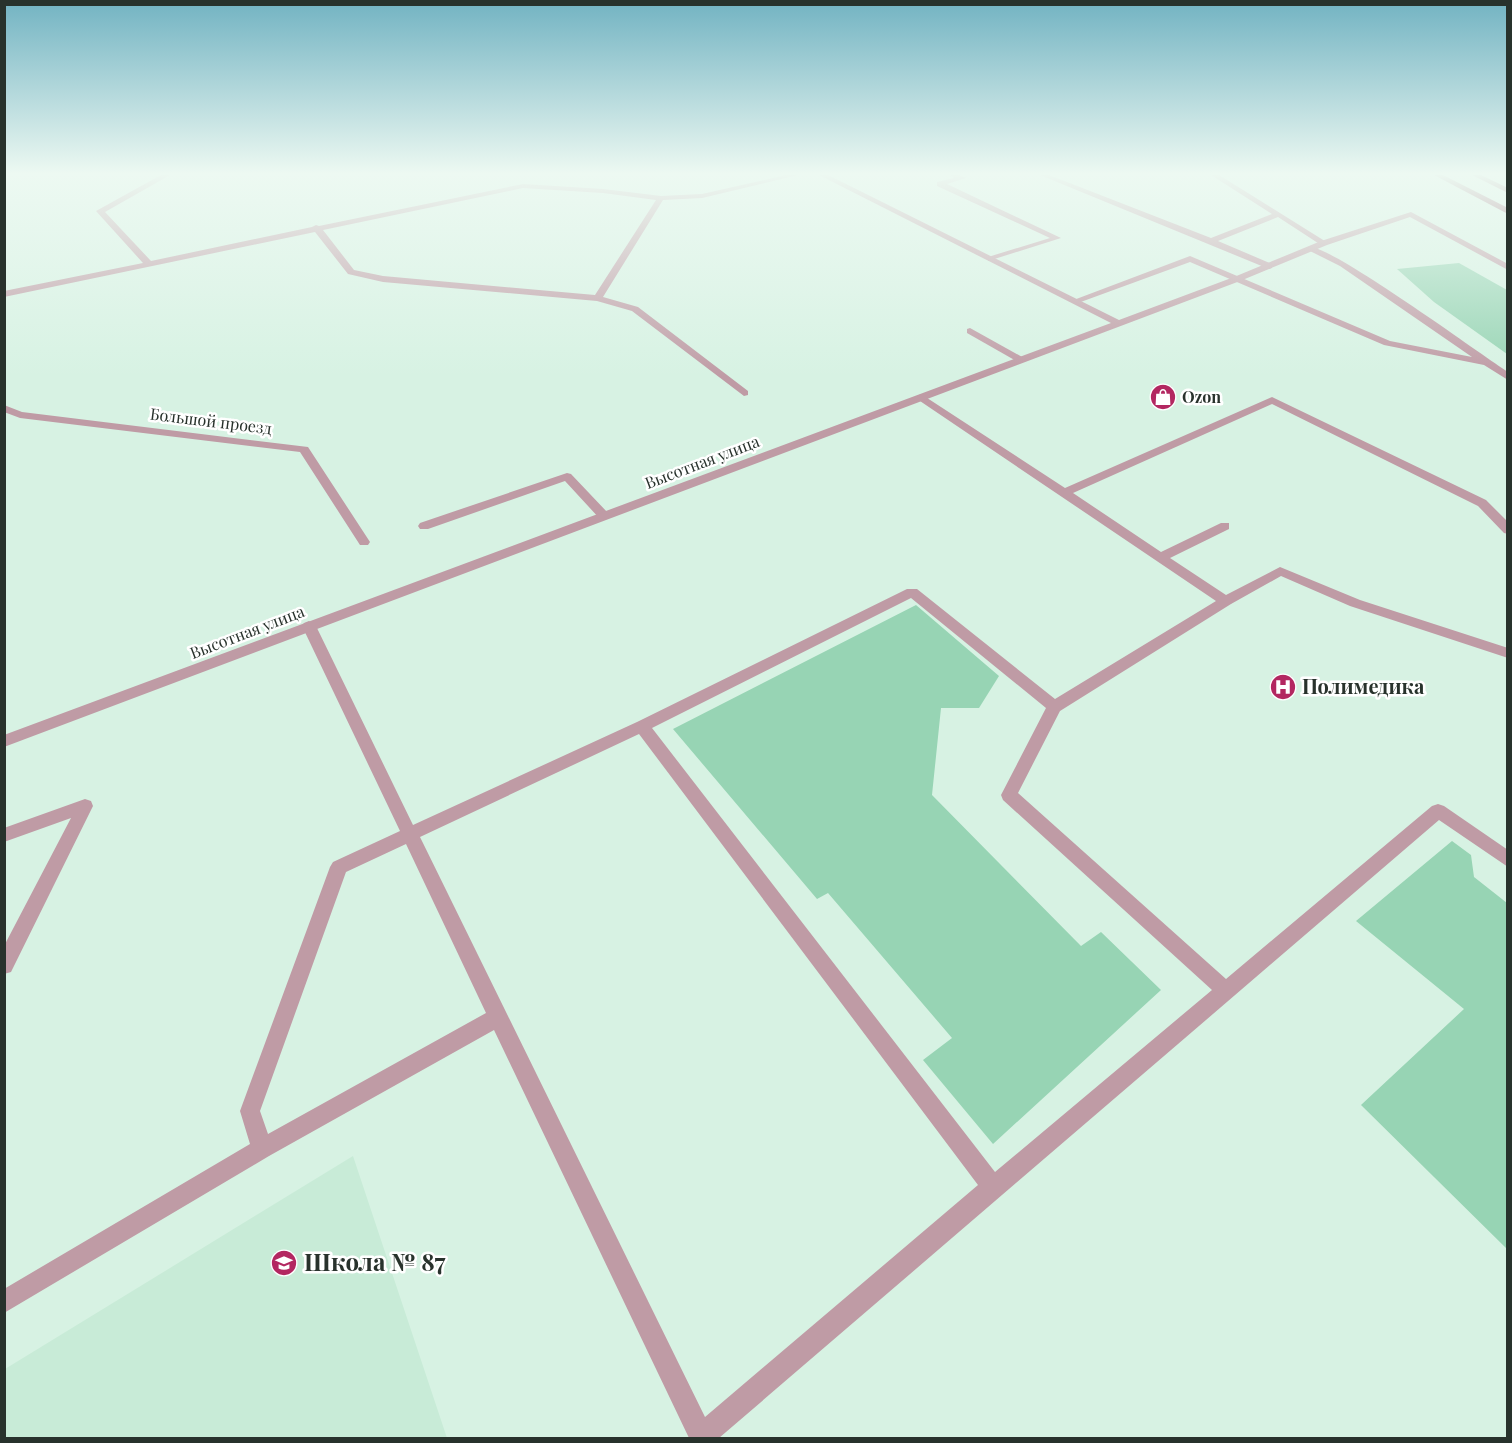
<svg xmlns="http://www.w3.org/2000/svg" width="1512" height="1443" viewBox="0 0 1512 1443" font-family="'Playfair Display',serif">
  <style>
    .built { fill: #c8ebd7 }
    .green { fill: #97d4b4 }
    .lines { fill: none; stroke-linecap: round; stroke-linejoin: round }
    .service { fill: #bf9ba5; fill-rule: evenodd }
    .minor { fill: #bf9ba5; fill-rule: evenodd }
    .trunk { fill: #8e4c60; fill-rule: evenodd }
    .labels { text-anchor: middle; stroke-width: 5; stroke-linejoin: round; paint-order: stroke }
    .far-poi-label { font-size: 16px; font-weight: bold; fill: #28322c; stroke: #fff; text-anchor: start }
    .far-street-label { font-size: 16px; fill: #28322c; stroke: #fff }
    .poi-label { font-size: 20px; font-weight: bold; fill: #28322c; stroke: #fff; text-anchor: start }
    .near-poi-label { font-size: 24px; font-weight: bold; fill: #28322c; stroke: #fff; text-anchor: start }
  </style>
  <rect width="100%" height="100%" fill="#d7f2e3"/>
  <!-- built -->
  <polygon class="built" points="353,1156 447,1438 5,1438 5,1369"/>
  <!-- green -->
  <g class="green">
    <polygon points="1459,263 1507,290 1507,354 1434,302 1397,269"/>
    <polygon points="916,605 999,676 979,708 941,708 932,795 1081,946 1101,932 1161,990 993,1144 923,1060 952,1038 828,893 817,899 673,729"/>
    <polygon points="1452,841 1471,855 1474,877 1507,903 1507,1249 1361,1105 1464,1009 1356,921"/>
  </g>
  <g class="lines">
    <!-- service -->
    <g class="service">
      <polygon points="950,175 959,175 966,178 947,184 1061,238 988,261 988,257 1050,238 937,186 937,182 954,178"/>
      <polygon points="1040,175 1049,175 1211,238 1272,214 1211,175 1219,175 1328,243 1321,245 1278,217 1218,241 1272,264 1272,268 1269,269"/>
      <path d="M1310 247C1332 246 1479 353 1508 372V380L1484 365 1384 345 1190 262 1078 303 1071 301 1190 256 1390 341 1472 357 1340 266 1310 251Z"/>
      <polygon points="970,328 1024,358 1026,360 1018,362 967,333 967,329"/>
      <path d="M921 394 1065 488 1272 397 1486 500 1508 522V534L1504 533 1478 506 1272 404 1073 493 1161 552 1221 523H1229V529L1170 558 1226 595 1280 567 1360 600 1508 648V658L1350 606 1281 576 1231 604 1060 711 1018 793 1226 979 1432 806 1438 804 1444 806 1508 850V867L1439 820 719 1438H689L494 1030 269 1156 4 1313V1289L250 1144 240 1111 330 867 333 862 400 831 302 626 304 623 309 621 316 626 413 825 637 722 907 589H917L1055 699 1216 601 917 399 916 397ZM911 598 1046 708 1001 795 1003 800 1212 990 995 1172 652 728ZM639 734 978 1185 705 1417 420 837ZM406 844 486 1013 268 1134 260 1111 346 872Z"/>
      <polygon points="567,473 571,474 608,513 608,519 600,519 565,481 428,529 420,529 418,526 420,523"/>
      <polygon points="85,799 91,801 93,806 11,972 4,974 4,946 71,818 4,842 4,828"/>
    </g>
    <!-- minor -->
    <g class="minor">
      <path d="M161 175H170L105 212 151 261 312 227 316 225 319 226 523 184 603 189 661 196 702 194 786 175H798L702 198 663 200 603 297 638 307 748 391V395L744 396 632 311 597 301 383 282 348 274 315 232 4 297V291L143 263 96 211ZM523 188 603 193 656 200 595 295 383 276 354 270 323 230Z"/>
      <polygon points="819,175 828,175 1119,320 1234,277 1321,241 1411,212 1508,264 1508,270 1410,217 1327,245 1240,281 4,747 4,735 1111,323"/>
      <polygon points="4,405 22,412 308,447 370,542 368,545 360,545 300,452 20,418 4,412"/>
    </g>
    <!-- trunk -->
    <g class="trunk">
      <polygon points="1434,175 1443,175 1508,208 1508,214"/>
      <polygon points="1472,175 1481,175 1508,188 1508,193"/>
    </g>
  </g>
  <!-- sky -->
  <linearGradient id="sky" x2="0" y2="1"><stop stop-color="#72b3c2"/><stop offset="0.46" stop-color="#edf9f2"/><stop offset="1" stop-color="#edf9f2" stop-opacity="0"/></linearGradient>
  <rect width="1512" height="377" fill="url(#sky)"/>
  <!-- icons -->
  <defs>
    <g id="shop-disc" transform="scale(1.35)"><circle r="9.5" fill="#b32761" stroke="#fff"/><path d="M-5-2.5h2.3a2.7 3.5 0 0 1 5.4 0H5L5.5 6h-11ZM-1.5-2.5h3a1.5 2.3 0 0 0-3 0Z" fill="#fff"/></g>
    <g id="hospital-disc" transform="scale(1.35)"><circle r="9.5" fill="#b32761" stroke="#fff"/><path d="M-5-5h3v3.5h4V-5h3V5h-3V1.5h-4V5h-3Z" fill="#fff"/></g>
    <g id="school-disc" transform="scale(1.35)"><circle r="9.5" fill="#b32761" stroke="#fff"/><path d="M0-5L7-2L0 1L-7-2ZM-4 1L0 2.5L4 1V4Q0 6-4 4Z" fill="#fff"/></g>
  </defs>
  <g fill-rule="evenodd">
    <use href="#shop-disc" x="1163" y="397"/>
    <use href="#hospital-disc" x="1283" y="687"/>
    <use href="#school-disc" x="284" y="1263"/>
  </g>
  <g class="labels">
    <!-- far-poi labels -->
    <g class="far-poi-label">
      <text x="1182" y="403">Ozon</text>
    </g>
    <!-- far-street labels -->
    <g class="far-street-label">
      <text transform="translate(211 421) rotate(7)" y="6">Большой проезд</text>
      <text transform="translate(702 462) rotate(-21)" y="6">Высотная улица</text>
      <text transform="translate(247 632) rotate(-21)" y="6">Высотная улица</text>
    </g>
    <!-- poi labels -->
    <g class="poi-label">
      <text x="1302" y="694">Полимедика</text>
    </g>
    <!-- near-poi labels -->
    <g class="near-poi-label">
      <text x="304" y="1271">Школа № 87</text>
    </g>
  </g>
  <!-- border -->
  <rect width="1512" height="1443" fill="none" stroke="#28322c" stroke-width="12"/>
</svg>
